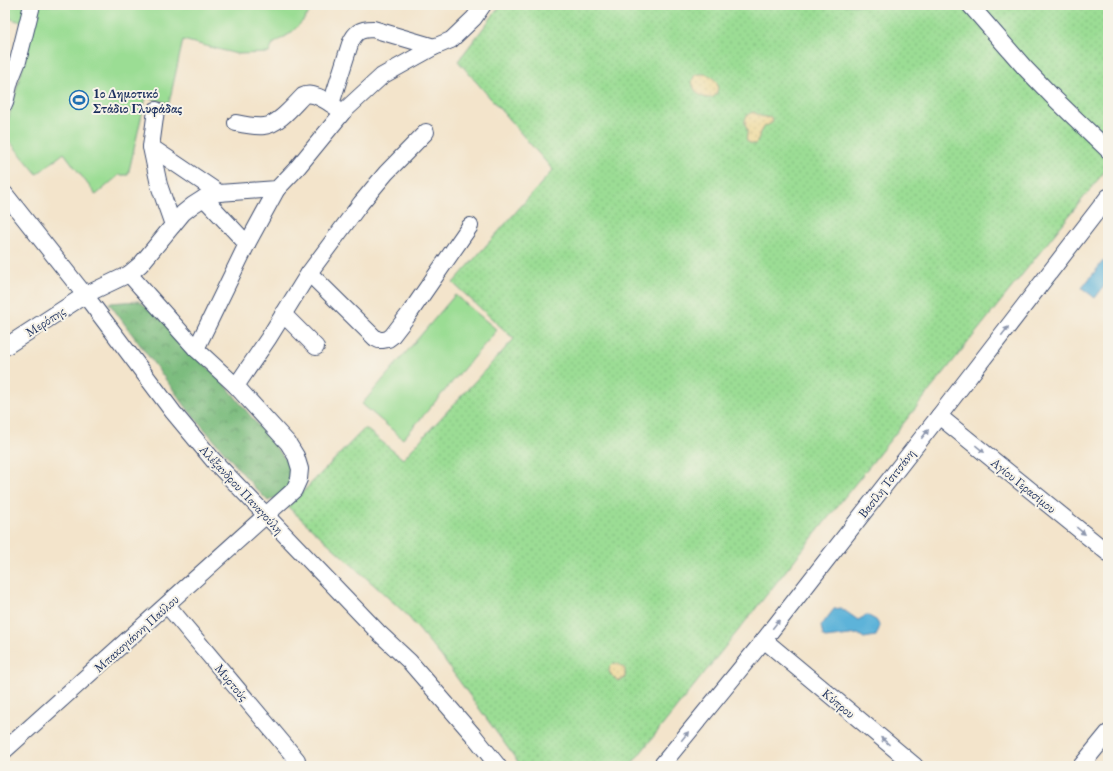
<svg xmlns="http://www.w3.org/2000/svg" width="1113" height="771" viewBox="0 0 1113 771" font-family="'EB Garamond',serif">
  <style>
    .green { fill: url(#green-dots); stroke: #5b8679 }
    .forest { fill: url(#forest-crowns); stroke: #4c766e }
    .sand { fill: url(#sand-dots); stroke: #84847e }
    .pitch { fill: #9bdd94; stroke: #5b8679 }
    .water { fill: #5db3d9; stroke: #3c719c }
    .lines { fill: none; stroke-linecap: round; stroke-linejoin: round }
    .minor-casing { stroke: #3b4a6e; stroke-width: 18 }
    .minor { stroke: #fff; stroke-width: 16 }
    .oneway { fill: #8d97ae }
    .labels { text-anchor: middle; stroke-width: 4; stroke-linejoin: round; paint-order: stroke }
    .poi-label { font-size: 13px; font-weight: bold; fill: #1b2f5e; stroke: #f7f3e8; text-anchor: start }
    .street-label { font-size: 13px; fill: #1b2f5e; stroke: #f7f3e8 }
  </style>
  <defs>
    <pattern id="green-dots" width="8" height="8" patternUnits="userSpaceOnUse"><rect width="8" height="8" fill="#9bdd94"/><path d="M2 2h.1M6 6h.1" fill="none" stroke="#85be82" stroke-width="1.8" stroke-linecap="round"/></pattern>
    <pattern id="forest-crowns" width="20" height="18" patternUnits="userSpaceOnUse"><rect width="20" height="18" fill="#7cbc7e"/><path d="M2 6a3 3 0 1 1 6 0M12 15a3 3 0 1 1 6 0" fill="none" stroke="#65996a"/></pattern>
    <pattern id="sand-dots" width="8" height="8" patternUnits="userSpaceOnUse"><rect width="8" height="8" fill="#eeda9e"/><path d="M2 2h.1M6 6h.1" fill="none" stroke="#ccbb8a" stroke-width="1.8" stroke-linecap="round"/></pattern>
  </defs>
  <rect width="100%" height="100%" fill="#f7f3e8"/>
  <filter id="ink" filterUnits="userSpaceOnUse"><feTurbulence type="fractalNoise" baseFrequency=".025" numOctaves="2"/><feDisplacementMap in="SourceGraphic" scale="8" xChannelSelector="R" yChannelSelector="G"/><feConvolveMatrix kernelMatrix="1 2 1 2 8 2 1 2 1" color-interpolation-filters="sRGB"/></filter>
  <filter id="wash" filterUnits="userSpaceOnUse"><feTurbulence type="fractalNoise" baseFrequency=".012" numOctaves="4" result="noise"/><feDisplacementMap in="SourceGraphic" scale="16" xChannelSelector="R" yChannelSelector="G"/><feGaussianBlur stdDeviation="0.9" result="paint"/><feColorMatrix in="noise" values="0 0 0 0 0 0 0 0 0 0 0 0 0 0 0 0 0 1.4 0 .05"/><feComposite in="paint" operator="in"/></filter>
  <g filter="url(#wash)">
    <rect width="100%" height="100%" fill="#f3e4cb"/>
    <!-- green -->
    <polygon class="green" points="501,5 1108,5 1108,167 630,766 521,766 441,656 405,613 288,507 365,428 403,459 514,339 453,283 553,170 458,61"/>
    <!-- forest -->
    <polygon class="forest" points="139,301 164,322 228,388 294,470 291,484 281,495 268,501 256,489 189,411 109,303"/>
    <!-- sand -->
    <g class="sand">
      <path d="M701 74C709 74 713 76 717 83 718 86 718 89 717 92 711 108 684 89 695 75Z"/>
      <path d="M754 112 760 116 771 118 773 122C770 125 765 125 762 129 758 134 760 140 755 144 742 143 748 137 747 130 747 128 745 126 745 124 744 118 748 113 754 112Z"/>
      <polygon points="615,663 619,664 625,669 625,677 624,679 618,681 611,675 609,671 610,666"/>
    </g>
    <!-- pitch -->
    <g class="pitch">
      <polygon points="5,5 315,5 302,22 291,33 273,44 269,53 237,54 183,40 169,103 146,97 128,175 119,175 96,195 64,153 37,174 5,136 5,131 29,44 21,22 5,17"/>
      <polygon points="455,295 497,330 403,439 362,404"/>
    </g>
    <!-- water -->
    <g class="water">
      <polygon points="1104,260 1108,263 1108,281 1095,298 1082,288"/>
      <polygon points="841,608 858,620 867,615 876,620 880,626 876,636 864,638 858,634 825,638 823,636 821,626 834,609"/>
    </g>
  </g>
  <g filter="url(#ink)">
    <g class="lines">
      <!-- minor casing -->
      <g class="minor-casing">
        <g id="minor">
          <polyline points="970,5 1025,68 1053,97 1108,150"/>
          <polyline points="5,81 10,81 18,61 32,5"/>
          <polyline points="5,103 10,81"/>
          <path d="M331 104 350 44C355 32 360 29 373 29L434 47"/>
          <polyline points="156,110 151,147 159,185 173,225"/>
          <path d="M236 123C245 125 254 127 264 126 278 125 293 106 303 96 314 90 330 104 340 110"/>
          <polyline points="151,147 219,193"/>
          <polyline points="5,194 85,295 173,412 213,460 378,632 409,661 474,736 498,766"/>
          <polyline points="204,198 247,244 277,189"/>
          <polyline points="309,273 375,338 379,340 383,340 388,339 392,336 409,314 470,226"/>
          <polyline points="129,274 196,349 236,386"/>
          <polyline points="283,314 316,347"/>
          <polyline points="5,347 85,295 129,274 141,264 183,213 193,205 204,198 219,193 277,189 298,167 343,112 382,76 434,47 451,40 474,18 483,5"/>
          <polyline points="196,349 247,244"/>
          <polyline points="939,416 1108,553"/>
          <polyline points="167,605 297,760"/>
          <polyline points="764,640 915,766"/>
          <polyline points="5,750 294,490 299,479 300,469 296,456 288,443 236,386 268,339 309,273 361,203 386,173 426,132"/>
          <polyline points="661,766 764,640 939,416 1108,197"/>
          <polyline points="1081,766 1108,733"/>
        </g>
      </g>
      <!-- minor -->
      <use href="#minor" class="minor"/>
    </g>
    <!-- one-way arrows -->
    <defs><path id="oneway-solid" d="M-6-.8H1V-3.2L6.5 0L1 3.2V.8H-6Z"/></defs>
    <g class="oneway">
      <use href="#oneway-solid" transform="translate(1005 331) rotate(-52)"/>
      <use href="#oneway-solid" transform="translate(925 434) rotate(-52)"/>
      <use href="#oneway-solid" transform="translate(980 449) rotate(39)"/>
      <use href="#oneway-solid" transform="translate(1081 531) rotate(39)"/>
      <use href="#oneway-solid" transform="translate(776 624) rotate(-52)"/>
      <use href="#oneway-solid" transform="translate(685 736) rotate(-51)"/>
      <use href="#oneway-solid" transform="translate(885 741) rotate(-140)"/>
    </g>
  </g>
  <!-- icons -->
  <defs>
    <g id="stadium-ring" transform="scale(1)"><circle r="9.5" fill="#f7f3e8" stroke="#1f6fb2" stroke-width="1.5"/><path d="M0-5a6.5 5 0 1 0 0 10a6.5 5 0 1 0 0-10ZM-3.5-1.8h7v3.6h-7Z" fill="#1f6fb2"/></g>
  </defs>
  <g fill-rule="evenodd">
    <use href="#stadium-ring" x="79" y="100"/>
  </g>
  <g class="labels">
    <!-- poi labels -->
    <g class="poi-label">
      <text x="93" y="98">1ο Δημοτικό<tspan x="93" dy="15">Στάδιο Γλυφάδας</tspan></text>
    </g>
    <!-- street labels -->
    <g class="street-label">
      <text transform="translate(45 321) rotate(-33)" y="5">Μερόπης</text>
      <text transform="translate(886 483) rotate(-52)" y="5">Βασίλη Τσιτσάνη</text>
      <text transform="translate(1024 485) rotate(39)" y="5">Αγίου Γερασίμου</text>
      <text transform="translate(242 489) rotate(47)" y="5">Αλέξανδρου Παναγούλη</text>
      <text transform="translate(136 633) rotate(-42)" y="5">Μπακογιάννη Παύλου</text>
      <text transform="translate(232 682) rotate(50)" y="5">Μυρτούς</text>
      <text transform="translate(839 703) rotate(40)" y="5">Κύπρου</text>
    </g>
  </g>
  <!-- margin -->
  <rect width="1113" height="771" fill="none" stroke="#f7f3e8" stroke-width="20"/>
</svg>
